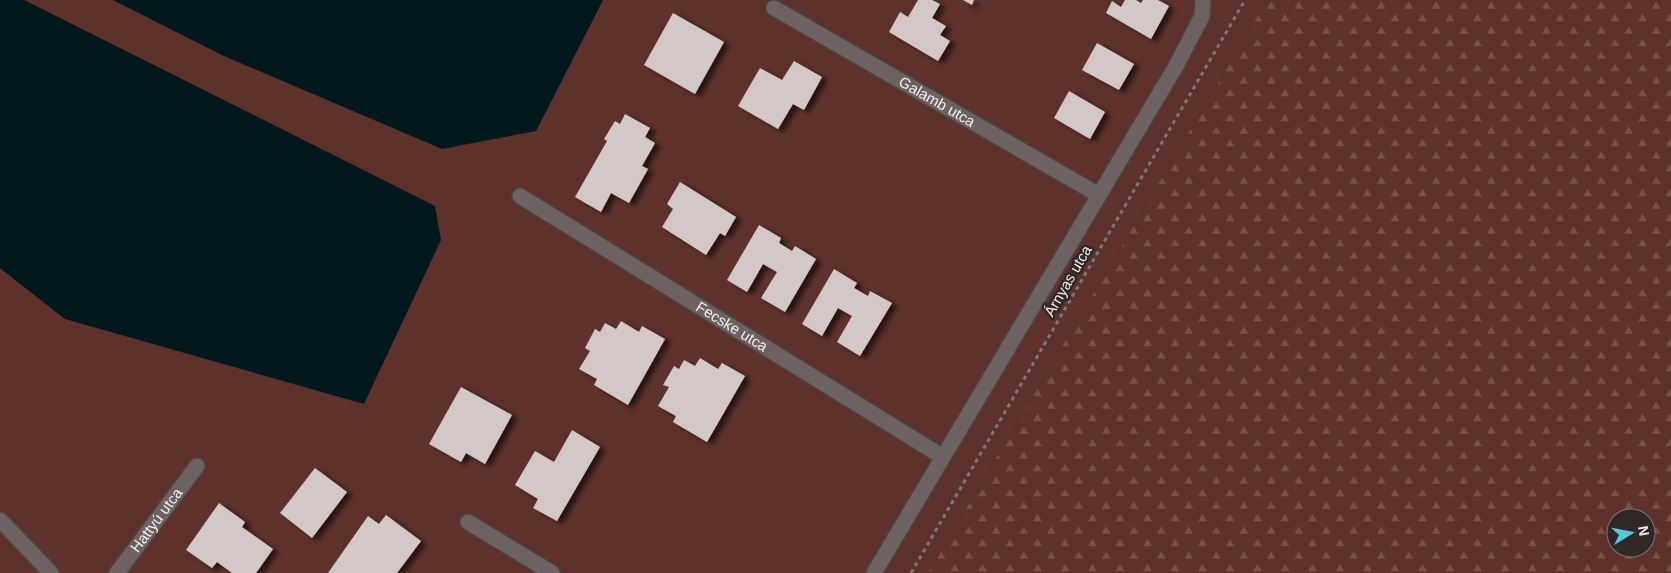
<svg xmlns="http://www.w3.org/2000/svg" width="1671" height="573" viewBox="0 0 1671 573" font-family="Arial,sans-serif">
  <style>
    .grass { fill: #5f312c }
    .forest { fill: url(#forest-firs); fill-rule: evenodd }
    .water { fill: #03181c }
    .building { fill: #d3c8c6; filter: url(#shadow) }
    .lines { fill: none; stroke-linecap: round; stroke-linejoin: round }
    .minor-casing { stroke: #4d4544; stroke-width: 18 }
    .path { stroke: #7d7674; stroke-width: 3; stroke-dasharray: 4 4; stroke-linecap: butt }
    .minor { stroke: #6d6261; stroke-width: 15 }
    .labels { text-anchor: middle; stroke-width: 5; stroke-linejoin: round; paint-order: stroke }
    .street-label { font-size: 15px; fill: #f4eeed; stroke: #302826 }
  </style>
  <defs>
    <pattern id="forest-firs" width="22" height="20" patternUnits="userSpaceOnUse" patternTransform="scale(1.25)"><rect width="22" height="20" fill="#5f312c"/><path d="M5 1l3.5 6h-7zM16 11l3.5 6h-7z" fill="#774f4b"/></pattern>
    <filter id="shadow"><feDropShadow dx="5.5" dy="3" stdDeviation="2.5" flood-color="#0009"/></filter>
  </defs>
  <rect width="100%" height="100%" fill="#302826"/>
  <!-- grass -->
  <polygon class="grass" points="24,0 113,0 224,56 536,131 603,0 1267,0 928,573 0,573 0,268 65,319 435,206"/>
  <!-- forest -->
  <path class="forest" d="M1267 0H1671V573H928ZM1616 518H1646V548H1616Z"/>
  <!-- water -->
  <g class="water">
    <polygon points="0,0 24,0 435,206 441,240 364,404 65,319 0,268"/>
    <polygon points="113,0 603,0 536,131 442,149 224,56"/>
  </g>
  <!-- building -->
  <g class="building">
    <polygon points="918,0 932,0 940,4 932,18 946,26 940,35 950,41 938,61 889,32 900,12 908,17"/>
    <polygon points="963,0 974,0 972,5"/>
    <polygon points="1125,0 1136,0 1141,3 1143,0 1158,0 1169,6 1151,39 1106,13 1112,1 1121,7"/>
    <polygon points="673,13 724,42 695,94 644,65"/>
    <polygon points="1097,43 1134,64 1119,90 1082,70"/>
    <polygon points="794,61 822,77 804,110 793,104 778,129 738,106 760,68 782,80"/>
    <polygon points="1069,91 1105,112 1090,139 1054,118"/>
    <polygon points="625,114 650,128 645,137 655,143 642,166 648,169 629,203 611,193 601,212 575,197 607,141 604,139 615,121 620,124"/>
    <polygon points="680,182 736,217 725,236 720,233 706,255 662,227 673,209 667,204"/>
    <polygon points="759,225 781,238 779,243 792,251 795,246 816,259 785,312 761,298 777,272 763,264 747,292 727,280"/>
    <polygon points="834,269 857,283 854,288 868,296 870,291 892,303 860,356 837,342 852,316 838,308 822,336 802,324"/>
    <polygon points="621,321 639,332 642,326 665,339 628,405 594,385 597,379 579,369 590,351 585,348 595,329 600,332 605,323 616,329"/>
    <polygon points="700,358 718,369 722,363 745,376 707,442 673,422 676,416 658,406 669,387 663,385 674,366 679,369 684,360 695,366"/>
    <polygon points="461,387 512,415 485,464 466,453 461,462 429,444"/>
    <polygon points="572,430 600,447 557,521 533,508 538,499 515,485 535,451 554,462"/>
    <polygon points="315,468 347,492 312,538 280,513"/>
    <polygon points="219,503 245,522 242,527 273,549 256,573 232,573 217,562 212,568 186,550"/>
    <polygon points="386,515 421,541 397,573 328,573 368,516 379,524"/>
  </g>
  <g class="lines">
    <!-- minor casing -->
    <g class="minor-casing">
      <g id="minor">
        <path id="s1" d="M774 8 1099 195"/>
        <path id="s2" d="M520 196 943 457"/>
        <polyline points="0,520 51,573"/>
        <polyline points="468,522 552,573"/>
        <path id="s3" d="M117 573 197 466"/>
        <polyline points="874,573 1176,66 1202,16 1203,0"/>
      </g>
    </g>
    <!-- path -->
    <polyline class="path" points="911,573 1245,0"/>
    <!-- minor -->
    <use href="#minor" class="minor"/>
  </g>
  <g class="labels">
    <!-- street labels -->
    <g class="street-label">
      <text dy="5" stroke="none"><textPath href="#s1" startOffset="188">Galamb utca</textPath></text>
      <text transform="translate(1068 281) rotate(-60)" y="5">Árnyas utca</text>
      <text dy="5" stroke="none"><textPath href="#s2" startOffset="249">Fecske utca</textPath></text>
      <text dy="5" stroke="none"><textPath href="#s3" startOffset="66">Hattyú utca</textPath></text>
    </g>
  </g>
  <!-- north arrow -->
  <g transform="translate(1631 533) rotate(80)"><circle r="24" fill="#302826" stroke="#7e7776"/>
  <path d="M0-4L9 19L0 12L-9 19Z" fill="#53cadc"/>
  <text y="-8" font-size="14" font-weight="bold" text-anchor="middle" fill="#f4eeed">N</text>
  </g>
</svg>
